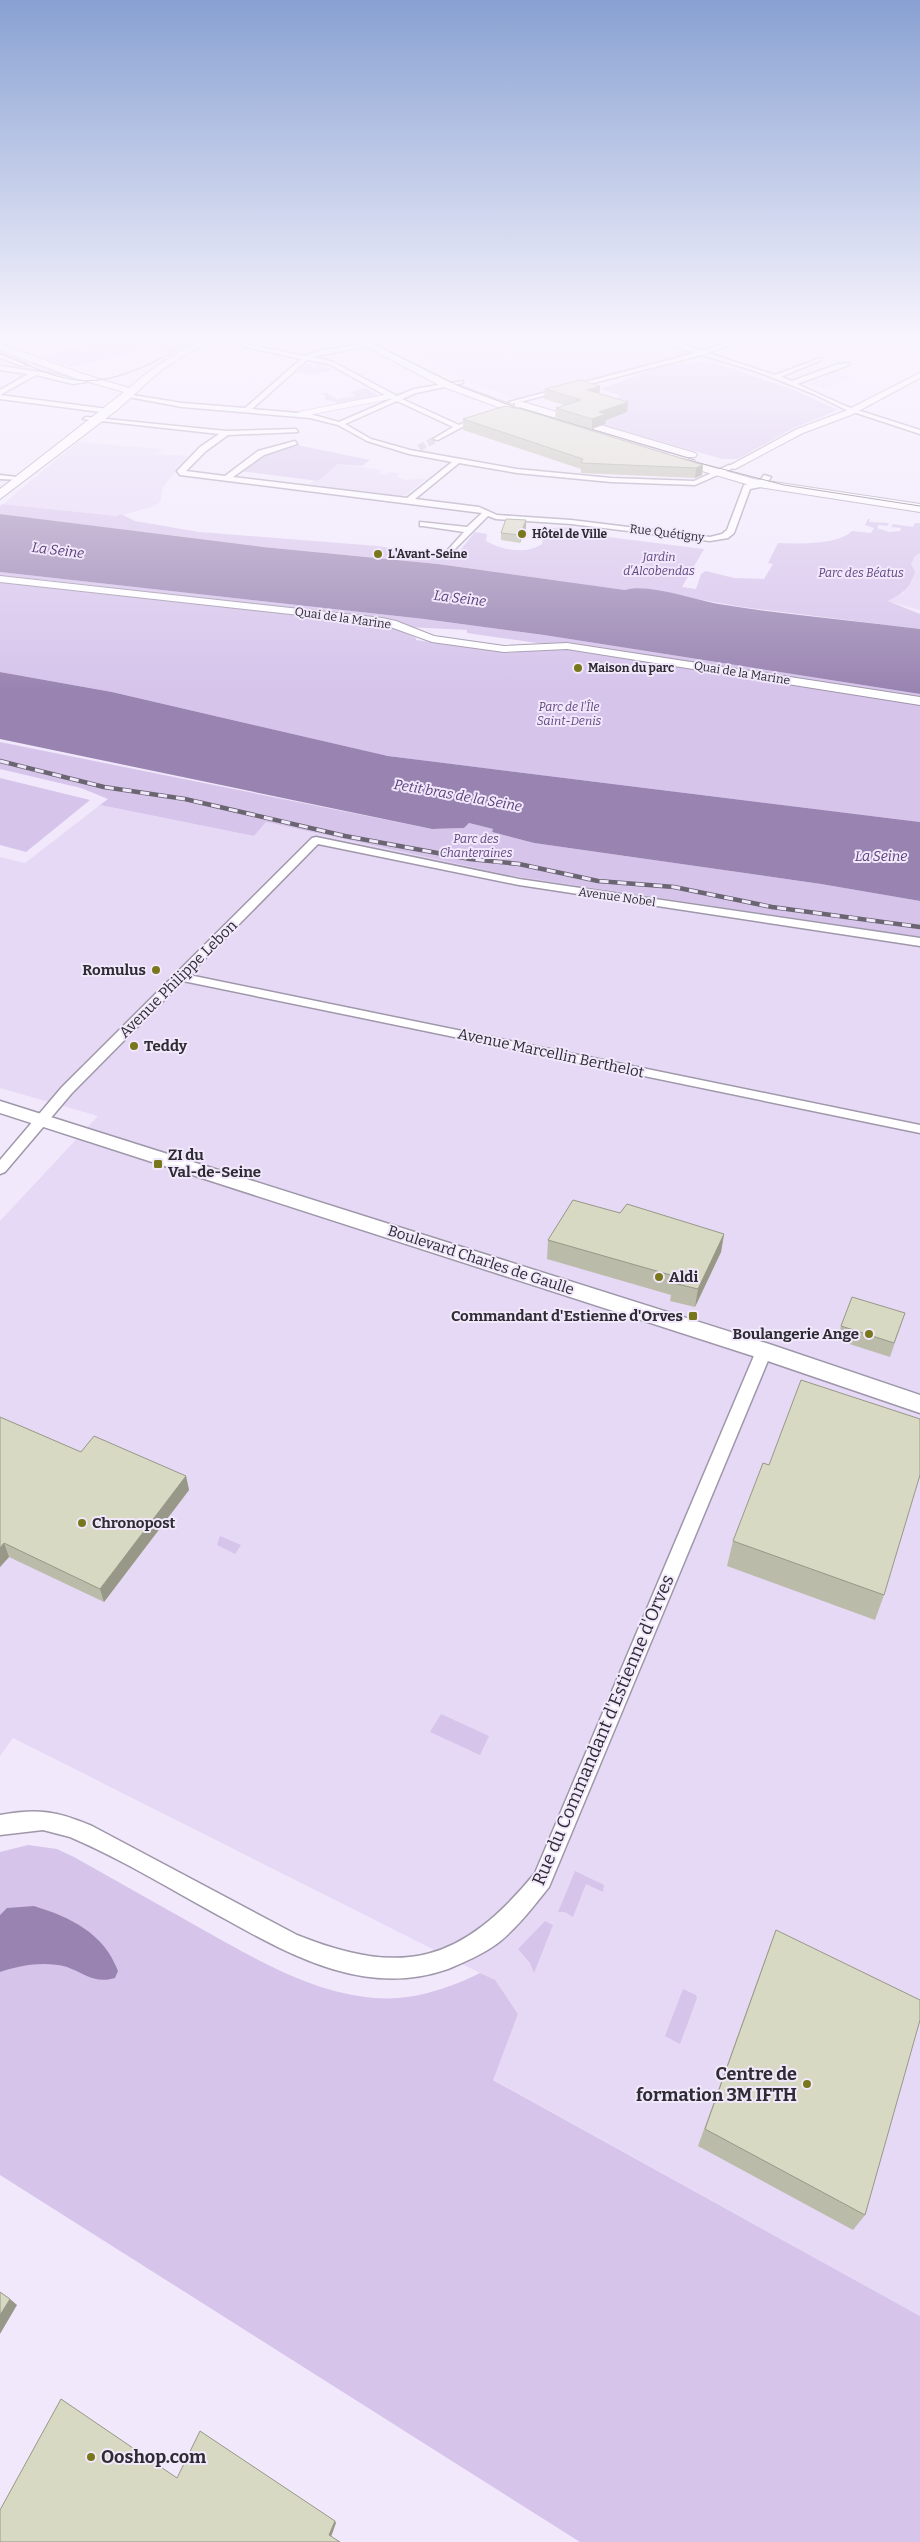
<svg xmlns="http://www.w3.org/2000/svg" width="920" height="2542" viewBox="0 0 920 2542" font-family="Bitter,serif">
  <style>
    .built { fill: #e6d9f5 }
    .green { fill: #d6c4eb }
    .water { fill: #9984b1 }
    .lines { fill: none; stroke-linecap: round; stroke-linejoin: round }
    .minor-tunnel { stroke: #cac2d4; stroke-width: 7; stroke-dasharray: 7 3; stroke-linecap: butt }
    .pedestrian-casing { stroke: #9f97aa; stroke-width: 6 }
    .minor-casing { stroke: #9f97aa; stroke-width: 3 }
    .tertiary-casing { stroke: #9f97aa; stroke-width: 2 }
    .secondary-casing { stroke: #9f97aa; stroke-width: 3 }
    .primary-casing { stroke: #9f97aa; stroke-width: 2 }
    .pedestrian { stroke: #fff; stroke-width: 5 }
    .minor { fill: #fff; fill-rule: evenodd }
    .tertiary { fill: #fff; fill-rule: evenodd }
    .secondary { fill: #fff; fill-rule: evenodd }
    .primary { fill: #fff; fill-rule: evenodd }
    .tram { stroke: #6a6570; stroke-width: 1 }
    .rail-casing { stroke: #6a6570; stroke-width: 4.5 }
    .rail { stroke: #f1e8fc; stroke-width: 3; stroke-dasharray: 9; stroke-linecap: butt }
    .wall { fill: #babba8 }
    .shaded-wall { fill: #979888 }
    .building { fill: #d8d9c3; stroke: #979888 }
    .poi-dot { fill: #79771c; stroke: #f1e8fc; stroke-width: 2 }
    .labels { text-anchor: middle; stroke-width: 4; stroke-linejoin: round; paint-order: stroke }
    .far-street-label { font-size: 12px; fill: #2e2b32; stroke: #f1e8fc }
    .far-poi-label { font-size: 12px; font-weight: bold; fill: #2e2b32; stroke: #f1e8fc; text-anchor: start }
    .far-park-label { font-size: 12px; font-style: italic; fill: #62447f; stroke: #f1e8fc }
    .far-water-label { font-size: 14px; font-style: italic; fill: #5b3d77; stroke: #f1e8fc }
    .poi-label { font-size: 15px; font-weight: bold; fill: #2e2b32; stroke: #f1e8fc; text-anchor: start }
    .street-label { font-size: 15px; fill: #2e2b32; stroke: #f1e8fc }
    .near-street-label { font-size: 18px; fill: #2e2b32; stroke: #f1e8fc }
    .near-poi-label { font-size: 18px; font-weight: bold; fill: #2e2b32; stroke: #f1e8fc; text-anchor: end }
  </style>
  <rect width="100%" height="100%" fill="#f1e8fc"/>
  <!-- built -->
  <g class="built">
    <polygon points="466,336 485,343 561,336 650,336 690,354 515,399 461,378 400,347"/>
    <polygon points="836,371 854,376 827,389 809,384"/>
    <polygon points="78,442 162,449 158,454 188,456 163,487 160,502 154,506 126,514 117,516 3,504"/>
    <polygon points="338,464 382,470 378,474 386,475 391,472 400,474 396,477 407,480 427,478 406,495 399,497 309,484 313,481 318,481"/>
    <polygon points="920,553 920,610 887,601 904,593 911,564 915,556"/>
    <polygon points="100,805 254,836 266,822 511,875 920,937 920,2316 492,2079 518,2014 494,1980 13,1738 0,1756 0,1221 98,1116 0,1088 0,857 25,863"/>
  </g>
  <!-- green -->
  <g class="green">
    <polygon points="68,336 207,336 165,354 152,349 71,367 39,356 85,346"/>
    <polygon points="392,336 562,336 485,343 466,336 400,347 382,337"/>
    <polygon points="0,351 73,377 78,381 0,354"/>
    <polygon points="710,361 794,390 838,410 794,428 738,459 723,459 560,414 620,397 619,395 600,389 662,366"/>
    <polygon points="308,364 313,365 312,368 318,369 315,365 317,364 332,369 326,370 330,371 325,373 325,371 315,374 297,373 303,367 308,367 305,365"/>
    <polygon points="366,388 380,396 339,403 324,399 326,396 322,393 326,393 337,399 356,396 351,392"/>
    <polygon points="518,406 674,452 666,455 510,408"/>
    <polygon points="299,445 302,446 370,460 362,466 338,464 318,481 240,471 266,452"/>
    <path d="M2 504 117 516 121 514 135 521 199 532 377 546 455 557 475 532 487 534 486 541C501 550 526 555 542 544L545 529 562 527 586 530 584 534 704 549 682 587 696 589 701 574 706 571 734 578 764 579 773 564 768 563 778 543C797 544 839 545 852 531L871 533 874 528 865 525 868 519H870L869 522 889 523 887 526 879 525 877 528 889 532 900 531 901 528 891 527 893 524 913 527 915 523H920V553L915 556 911 564 915 572C909 589 904 593 888 601L920 614V629L742 607 640 589 625 590 438 564 263 547 0 514V506Z"/>
    <polygon points="0,572 424,619 544,635 920,694 920,699 569,644 544,644 467,633 467,630 407,627 391,620 45,580 0,577"/>
    <polygon points="0,582 37,584 387,625 416,638 416,640 508,653 563,648 920,704 920,822 388,756 112,692 0,672"/>
    <polygon points="0,742 432,829 464,828 469,823 493,829 492,832 534,843 821,884 920,901 920,937 513,876 266,822 254,836 100,805 108,799 81,788 0,769"/>
    <polygon points="0,778 90,800 26,852 0,845"/>
    <polygon points="220,1536 241,1545 235,1554 217,1545"/>
    <polygon points="441,1714 489,1736 480,1755 430,1732"/>
    <path d="M28 1845 57 1849 74 1857C116 1881 158 1904 200 1928 254 1958 311 1993 375 1998 411 2001 448 1989 480 1973L495 1980 518 2014 493 2080 920 2316V2542H580L0 2175V1852Z"/>
    <polygon points="575,1871 604,1885 603,1892 586,1884 573,1917 565,1912 558,1912"/>
    <polygon points="545,1921 553,1925 534,1973 530,1963 518,1949"/>
    <polygon points="683,1989 696,1995 697,1998 680,2044 665,2036"/>
  </g>
  <!-- water -->
  <g class="water">
    <path d="M0 514 263 547 438 564 625 590C648 583 694 600 719 604 785 615 853 620 920 629V694L544 635 424 619 0 572Z"/>
    <polygon points="0,672 112,692 388,756 920,822 920,901 821,884 534,843 492,832 493,829 469,823 464,828 432,829 0,739"/>
    <path d="M34 1906C70 1917 104 1933 118 1971L115 1978C94 1984 86 1974 67 1967 45 1961 21 1965 0 1972V1915L7 1908Z"/>
  </g>
  <g class="lines">
    <!-- minor-tunnel -->
    <polyline class="minor-tunnel" points="419,448 436,439"/>
    <!-- pedestrian casing -->
    <g class="pedestrian-casing">
      <polyline id="pedestrian" points="301,414 392,396"/>
    </g>
    <!-- minor casing -->
    <g class="minor-casing">
      <g id="minor">
        <path d="M226 336H233L250 345 305 356 323 350 370 343V345L313 357 333 362 397 396 414 389 463 381V383L416 393 402 399 459 425 465 422 468 424 438 440 433 439 453 427 397 401 345 424 371 439 410 450 517 469 611 478 694 481 729 465 736 467 695 485 611 482 517 473 459 463 415 499 479 507 497 515 571 520 710 537 722 534 727 530 744 485 759 482 764 475 771 477 765 486 750 489 734 533 728 538 710 541 571 524 496 519 488 516 448 556 444 554 464 532 423 526H420V522L467 527 482 513 180 475 177 471 200 447 219 434 83 419 86 417 226 431 296 429 298 432 228 435 206 451 186 471 225 476 258 451 295 441 297 444 264 455 233 477 407 498 452 462 409 454 367 441 338 425 310 418 182 407 123 396 126 394 182 403 245 408 301 359 246 347ZM307 360 329 364 392 399 339 422 310 414 252 409Z"/>
        <polygon points="653,336 660,336 702,351 747,336 755,336 708,353 775,375 821,358 821,360 781,377 792,381 838,364 849,363 849,365 797,384 848,407 920,430 920,434 844,409 816,395 758,372 702,355 512,404 509,402 695,353 663,342"/>
        <polygon points="777,336 788,336 813,341 810,343"/>
        <polygon points="0,354 26,364 27,365 22,366 0,358"/>
        <polygon points="0,366 54,374 87,382 73,384 36,375 0,395 0,390 28,374 0,370"/>
        <polygon points="0,395 108,409 111,411 108,413 0,399"/>
        <polygon points="0,475 25,478 21,480 0,479"/>
        <polygon points="316,837 519,879 920,938 920,946 519,885 318,844 189,975 920,1125 920,1133 183,981 72,1093 5,1172 0,1174 0,1160 62,1087 312,838"/>
        <path d="M764 1345 770 1347 772 1351 549 1887C533 1907 518 1927 498 1943 483 1954 465 1962 448 1969 368 1997 295 1958 227 1920 175 1892 124 1860 70 1837L43 1830 0 1835V1815C38 1808 57 1811 92 1826L297 1935C404 1978 462 1962 535 1873L756 1351 758 1347Z"/>
      </g>
    </g>
    <!-- tertiary casing -->
    <g class="tertiary-casing">
      <g id="tertiary">
        <polygon points="920,373 920,378 851,415 803,433 735,469 727,467 797,429 845,411"/>
        <polygon points="0,576 382,618 396,621 434,636 504,646 567,643 920,697 920,705 567,649 504,652 432,642 382,624 0,582"/>
      </g>
    </g>
    <!-- secondary casing -->
    <g class="secondary-casing">
      <polygon id="secondary" points="0,1101 772,1345 920,1395 920,1413 756,1357 0,1113"/>
    </g>
    <!-- primary casing -->
    <g class="primary-casing">
      <g id="primary">
        <path d="M215 336H227L186 354 160 371 117 410 0 499V489L124 392 75 378 0 350V344L83 374 129 388C156 364 182 349 215 336Z"/>
        <polygon points="346,336 357,336 449,382 515,406 515,402 523,402 695,453 697,455 695,457 687,457 515,406 537,416 532,419 528,418 441,386"/>
        <polygon points="672,456 754,479 920,504 920,512 753,486 668,461 666,459"/>
      </g>
    </g>
    <!-- pedestrian -->
    <use href="#pedestrian" class="pedestrian"/>
    <!-- minor -->
    <use href="#minor" class="minor"/>
    <!-- tertiary -->
    <use href="#tertiary" class="tertiary"/>
    <!-- secondary -->
    <use href="#secondary" class="secondary"/>
    <!-- primary -->
    <use href="#primary" class="primary"/>
    <!-- tram -->
    <g class="tram">
      <polyline points="359,336 459,386 525,411"/>
      <path d="M0 354C25 363 50 377 76 380 122 386 166 353 206 336"/>
      <polyline points="520,408 695,460"/>
      <polyline points="688,460 784,485 920,506"/>
    </g>
    <!-- rail casing -->
    <g class="rail-casing">
      <polyline id="rail" points="0,761 104,787 185,799 345,836 470,859 519,864 598,881 674,887 772,907 920,927"/>
    </g>
    <!-- rail -->
    <use href="#rail" class="rail"/>
  </g>
  <!-- wall -->
  <g class="wall">
    <polygon points="600,386 599,394 627,412 606,420 605,424 592,429 555,418 556,408 564,405 544,399 545,389"/>
    <polygon points="463,419 703,465 702,475 695,478 581,473 581,469 463,430"/>
    <polygon points="526,520 526,528 520,543 501,540 501,533"/>
    <polygon points="620,1213 724,1234 721,1252 695,1307 670,1301 671,1295 547,1259 548,1240"/>
    <polygon points="905,1313 890,1357 837,1340 841,1326"/>
    <polygon points="0,1417 81,1452 186,1476 189,1490 104,1602 9,1557 0,1567"/>
    <polygon points="769,1465 884,1595 875,1620 727,1566 733,1541"/>
    <polygon points="776,1930 865,2215 853,2230 698,2146 768,1951"/>
  </g>
  <!-- shaded-wall -->
  <g class="shaded-wall">
    <polygon points="600,386 599,396 587,390"/>
    <polygon points="628,402 627,412 606,420 605,424 592,429 592,419 599,412"/>
    <polygon points="703,465 702,475 695,478 696,468"/>
    <polygon points="526,520 526,528 520,543 520,535"/>
    <polygon points="724,1234 721,1252 695,1307 698,1289"/>
    <polygon points="186,1476 189,1490 104,1602 100,1589"/>
    <polygon points="4,1543 9,1557 0,1567 0,1548"/>
    <polygon points="10,2299 17,2305 0,2334 0,2315"/>
    <polygon points="335,2521 336,2523 331,2537 329,2535"/>
  </g>
  <!-- building -->
  <g class="building">
    <polygon points="580,380 600,386 587,390 628,402 599,412 606,414 592,419 556,408 581,400 545,389"/>
    <polygon points="505,406 521,409 703,465 696,468 581,463 583,459 463,419"/>
    <polygon points="506,519 526,520 520,535 501,533"/>
    <polygon points="573,1200 620,1213 627,1204 724,1234 698,1289 673,1283 674,1276 548,1240"/>
    <polygon points="852,1297 905,1313 894,1343 841,1326"/>
    <polygon points="801,1380 920,1419 920,1475 884,1595 733,1541 763,1463 769,1465"/>
    <polygon points="0,1417 81,1452 94,1436 186,1476 100,1589 4,1543 0,1548"/>
    <polygon points="776,1930 920,2000 920,2020 865,2215 705,2129"/>
    <polygon points="0,2292 10,2299 0,2315"/>
    <polygon points="61,2399 177,2478 200,2431 335,2521 329,2535 340,2542 0,2542 0,2510"/>
  </g>
  <!-- sky -->
  <linearGradient id="sky" x2="0" y2="1"><stop stop-color="#88a1d2"/><stop offset="0.49" stop-color="#f9f5fe"/><stop offset="1" stop-color="#f9f5fe" stop-opacity="0"/></linearGradient>
  <rect width="920" height="691" fill="url(#sky)"/>
  <!-- markers -->
  <g class="poi-dot">
    <circle cx="522" cy="534" r="5"/>
    <circle cx="378" cy="554" r="5"/>
    <circle cx="578" cy="668" r="5"/>
    <circle cx="156" cy="970" r="5"/>
    <circle cx="134" cy="1046" r="5"/>
    <rect x="153" y="1159" width="10" height="10" rx="2.5"/>
    <circle cx="659" cy="1277" r="5"/>
    <rect x="688" y="1311" width="10" height="10" rx="2.5"/>
    <circle cx="869" cy="1334" r="5"/>
    <circle cx="82" cy="1523" r="5"/>
    <circle cx="807" cy="2084" r="5"/>
    <circle cx="91" cy="2457" r="5"/>
  </g>
  <g class="labels">
    <!-- far-street labels -->
    <g class="far-street-label">
      <text transform="translate(667 533) rotate(7)" y="4">Rue Quétigny</text>
      <text transform="translate(343 618) rotate(8)" y="4">Quai de la Marine</text>
      <text transform="translate(742 673) rotate(9)" y="4">Quai de la Marine</text>
      <text transform="translate(617 897) rotate(8)" y="4">Avenue Nobel</text>
    </g>
    <!-- far-poi labels -->
    <g class="far-poi-label">
      <text x="532" y="538">Hôtel de Ville</text>
      <text x="388" y="558">L'Avant-Seine</text>
      <text x="588" y="672">Maison du parc</text>
    </g>
    <!-- far-park labels -->
    <g class="far-park-label">
      <text x="659" y="561">Jardin<tspan x="659" dy="14">d'Alcobendas</tspan></text>
      <text x="861" y="577">Parc des Béatus</text>
      <text x="569" y="711">Parc de l'Île<tspan x="569" dy="14">Saint-Denis</tspan></text>
      <text x="476" y="843">Parc des<tspan x="476" dy="14">Chanteraines</tspan></text>
    </g>
    <!-- far-water labels -->
    <g class="far-water-label">
      <text transform="translate(58 550) rotate(7)" y="5">La Seine</text>
      <text transform="translate(460 598) rotate(7)" y="5">La Seine</text>
      <text transform="translate(458 795) rotate(10)" y="5">Petit bras de la Seine</text>
      <text x="881" y="861">La Seine</text>
    </g>
    <!-- poi labels -->
    <g class="poi-label">
      <text x="146" y="975" text-anchor="end">Romulus</text>
      <text x="144" y="1051">Teddy</text>
      <text x="168" y="1160">ZI du<tspan x="168" dy="17">Val-de-Seine</tspan></text>
      <text x="669" y="1282">Aldi</text>
      <text x="683" y="1321" text-anchor="end">Commandant d'Estienne d'Orves</text>
      <text x="859" y="1339" text-anchor="end">Boulangerie Ange</text>
      <text x="92" y="1528">Chronopost</text>
    </g>
    <!-- street labels -->
    <g class="street-label">
      <text transform="translate(178 979) rotate(-45)" y="5">Avenue Philippe Lebon</text>
      <text transform="translate(551 1053) rotate(12)" y="5">Avenue Marcellin Berthelot</text>
      <text transform="translate(481 1260) rotate(18)" y="5">Boulevard Charles de Gaulle</text>
    </g>
    <!-- near-street labels -->
    <g class="near-street-label">
      <text transform="translate(603 1730) rotate(-67)" y="6">Rue du Commandant d'Estienne d'Orves</text>
    </g>
    <!-- near-poi labels -->
    <g class="near-poi-label">
      <text x="797" y="2080">Centre de<tspan x="797" dy="21">formation 3M IFTH</tspan></text>
      <text x="101" y="2463" text-anchor="start">Ooshop.com</text>
    </g>
  </g>
</svg>
